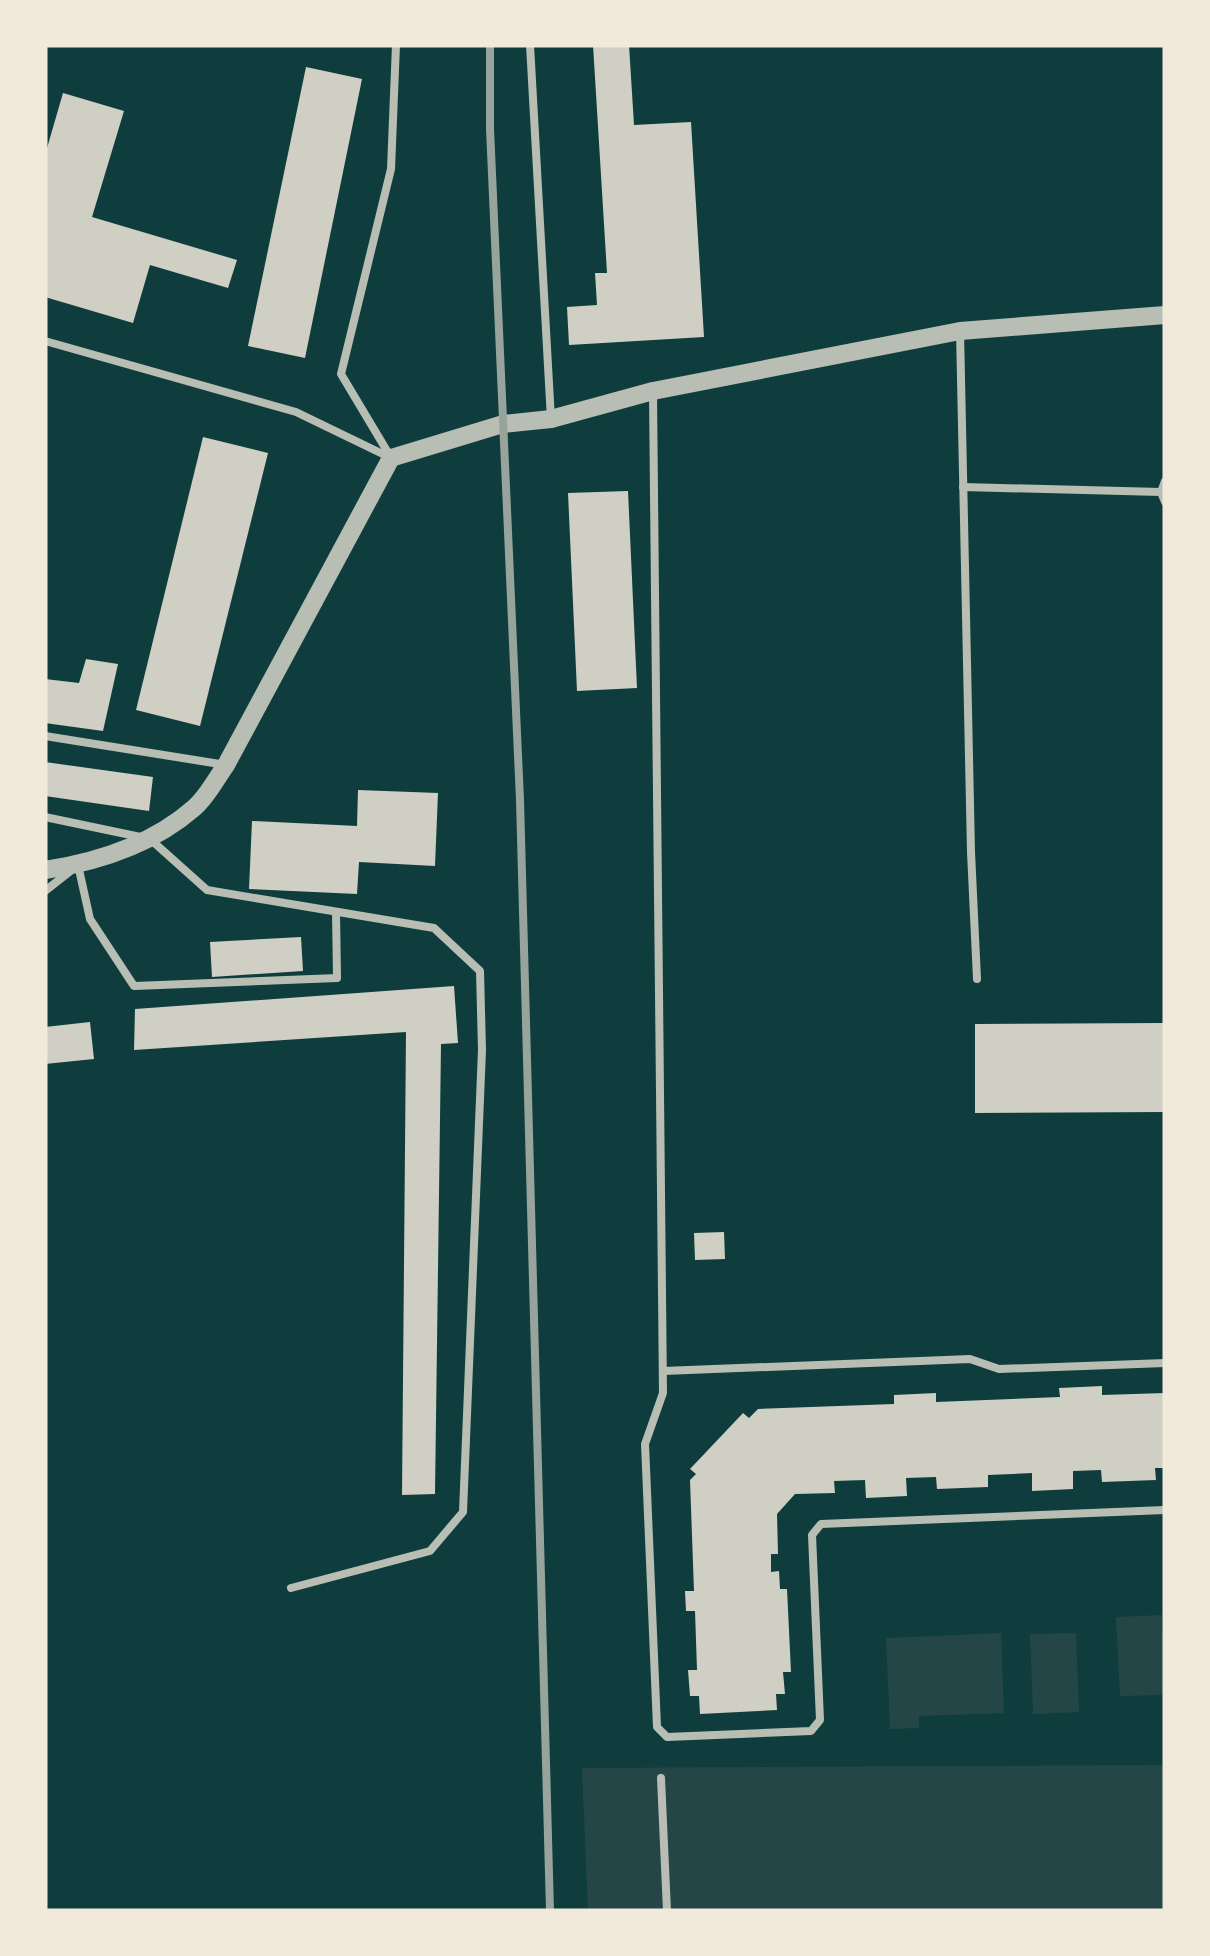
<svg xmlns="http://www.w3.org/2000/svg" width="1210" height="1956" viewBox="0 0 1210 1956" font-family="Barlow,sans-serif">
  <style>
    .green { fill: #244646 }
    .building { fill: #cfcfc3 }
    .lines { fill: none; stroke-linecap: round; stroke-linejoin: round }
    .service { stroke: #b8beb3; stroke-width: 8 }
    .tertiary { stroke: #b8beb3; stroke-width: 18 }
    .rail { stroke: #97a49c; stroke-width: 8 }
  </style>
  <rect width="100%" height="100%" fill="#0f3d3e"/>
  <!-- green -->
  <g class="green">
    <polygon points="1162,1615 1165,1695 1120,1696 1116,1617"/>
    <polygon points="1001,1633 1004,1713 919,1716 919,1728 890,1729 886,1638"/>
    <polygon points="1076,1633 1079,1712 1033,1714 1030,1634"/>
    <polygon points="1165,1765 1165,1911 588,1911 582,1768"/>
  </g>
  <!-- building -->
  <g class="building">
    <polygon points="593,45 629,45 634,125 691,122 704,337 569,345 567,307 597,305 595,273 607,273"/>
    <polygon points="306,67 362,79 305,358 248,346"/>
    <polygon points="63,93 124,111 92,217 237,260 228,288 150,265 133,323 45,297 45,155"/>
    <polygon points="203,437 268,453 200,726 136,710"/>
    <polygon points="628,491 637,688 577,691 568,493"/>
    <polygon points="86,659 118,664 103,731 45,723 45,679 79,683"/>
    <polygon points="45,762 153,777 149,811 45,796"/>
    <polygon points="358,790 438,793 435,866 359,862 357,894 249,889 252,821 357,826"/>
    <polygon points="301,937 303,971 212,977 210,942"/>
    <polygon points="454,986 458,1043 441,1044 435,1494 402,1495 406,1032 134,1050 135,1009"/>
    <polygon points="90,1022 94,1059 45,1064 45,1027"/>
    <polygon points="1165,1023 1165,1112 975,1113 975,1024"/>
    <polygon points="724,1232 725,1259 695,1260 694,1233"/>
    <polygon points="1102,1386 1102,1395 1165,1393 1165,1468 1155,1468 1156,1480 1102,1482 1101,1470 1073,1471 1073,1489 1032,1491 1032,1473 988,1475 988,1487 937,1489 936,1477 906,1478 907,1496 866,1498 865,1480 834,1481 835,1493 795,1494 777,1514 778,1554 771,1554 771,1572 779,1571 780,1589 787,1589 791,1672 783,1672 785,1694 776,1694 777,1710 700,1714 699,1696 690,1696 688,1670 697,1670 695,1611 686,1611 685,1591 694,1591 690,1480 696,1474 690,1469 743,1413 749,1418 758,1409 894,1404 894,1395 936,1393 936,1402 1060,1397 1059,1388"/>
  </g>
  <g class="lines">
    <!-- service -->
    <g class="service">
      <polyline points="530,45 551,419"/>
      <polyline points="960,331 971,852 977,979"/>
      <polyline points="45,341 296,412 391,458"/>
      <polyline points="653,393 663,1393 645,1444 657,1727 667,1737 811,1731 820,1720 812,1535 821,1524 1165,1510"/>
      <polyline points="390,456 341,374 391,169 396,45"/>
      <polyline points="1165,481 1161,492 1165,502"/>
      <polyline points="963,487 1161,492"/>
      <polyline points="45,736 226,765"/>
      <polyline points="45,817 150,839 207,890 434,928 480,971 482,1050 463,1512 430,1551 291,1588"/>
      <polyline points="45,891 78,865 90,919 134,986 337,978 336,912"/>
      <polyline points="663,1371 970,1359 999,1369 1165,1363"/>
      <polyline points="661,1778 667,1911"/>
    </g>
    <!-- tertiary -->
    <path class="tertiary" d="M45 870C97 862 153 844 194 808 207 797 216 779 226 765L391 458 503 424 551 419 653 391 960 331 1165 315"/>
    <!-- rail -->
    <polyline class="rail" points="490,45 490,129 520,800 550,1911"/>
  </g>
  <!-- border -->
  <rect width="1210" height="1956" fill="none" stroke="#f1e9da" stroke-width="95"/>
</svg>
